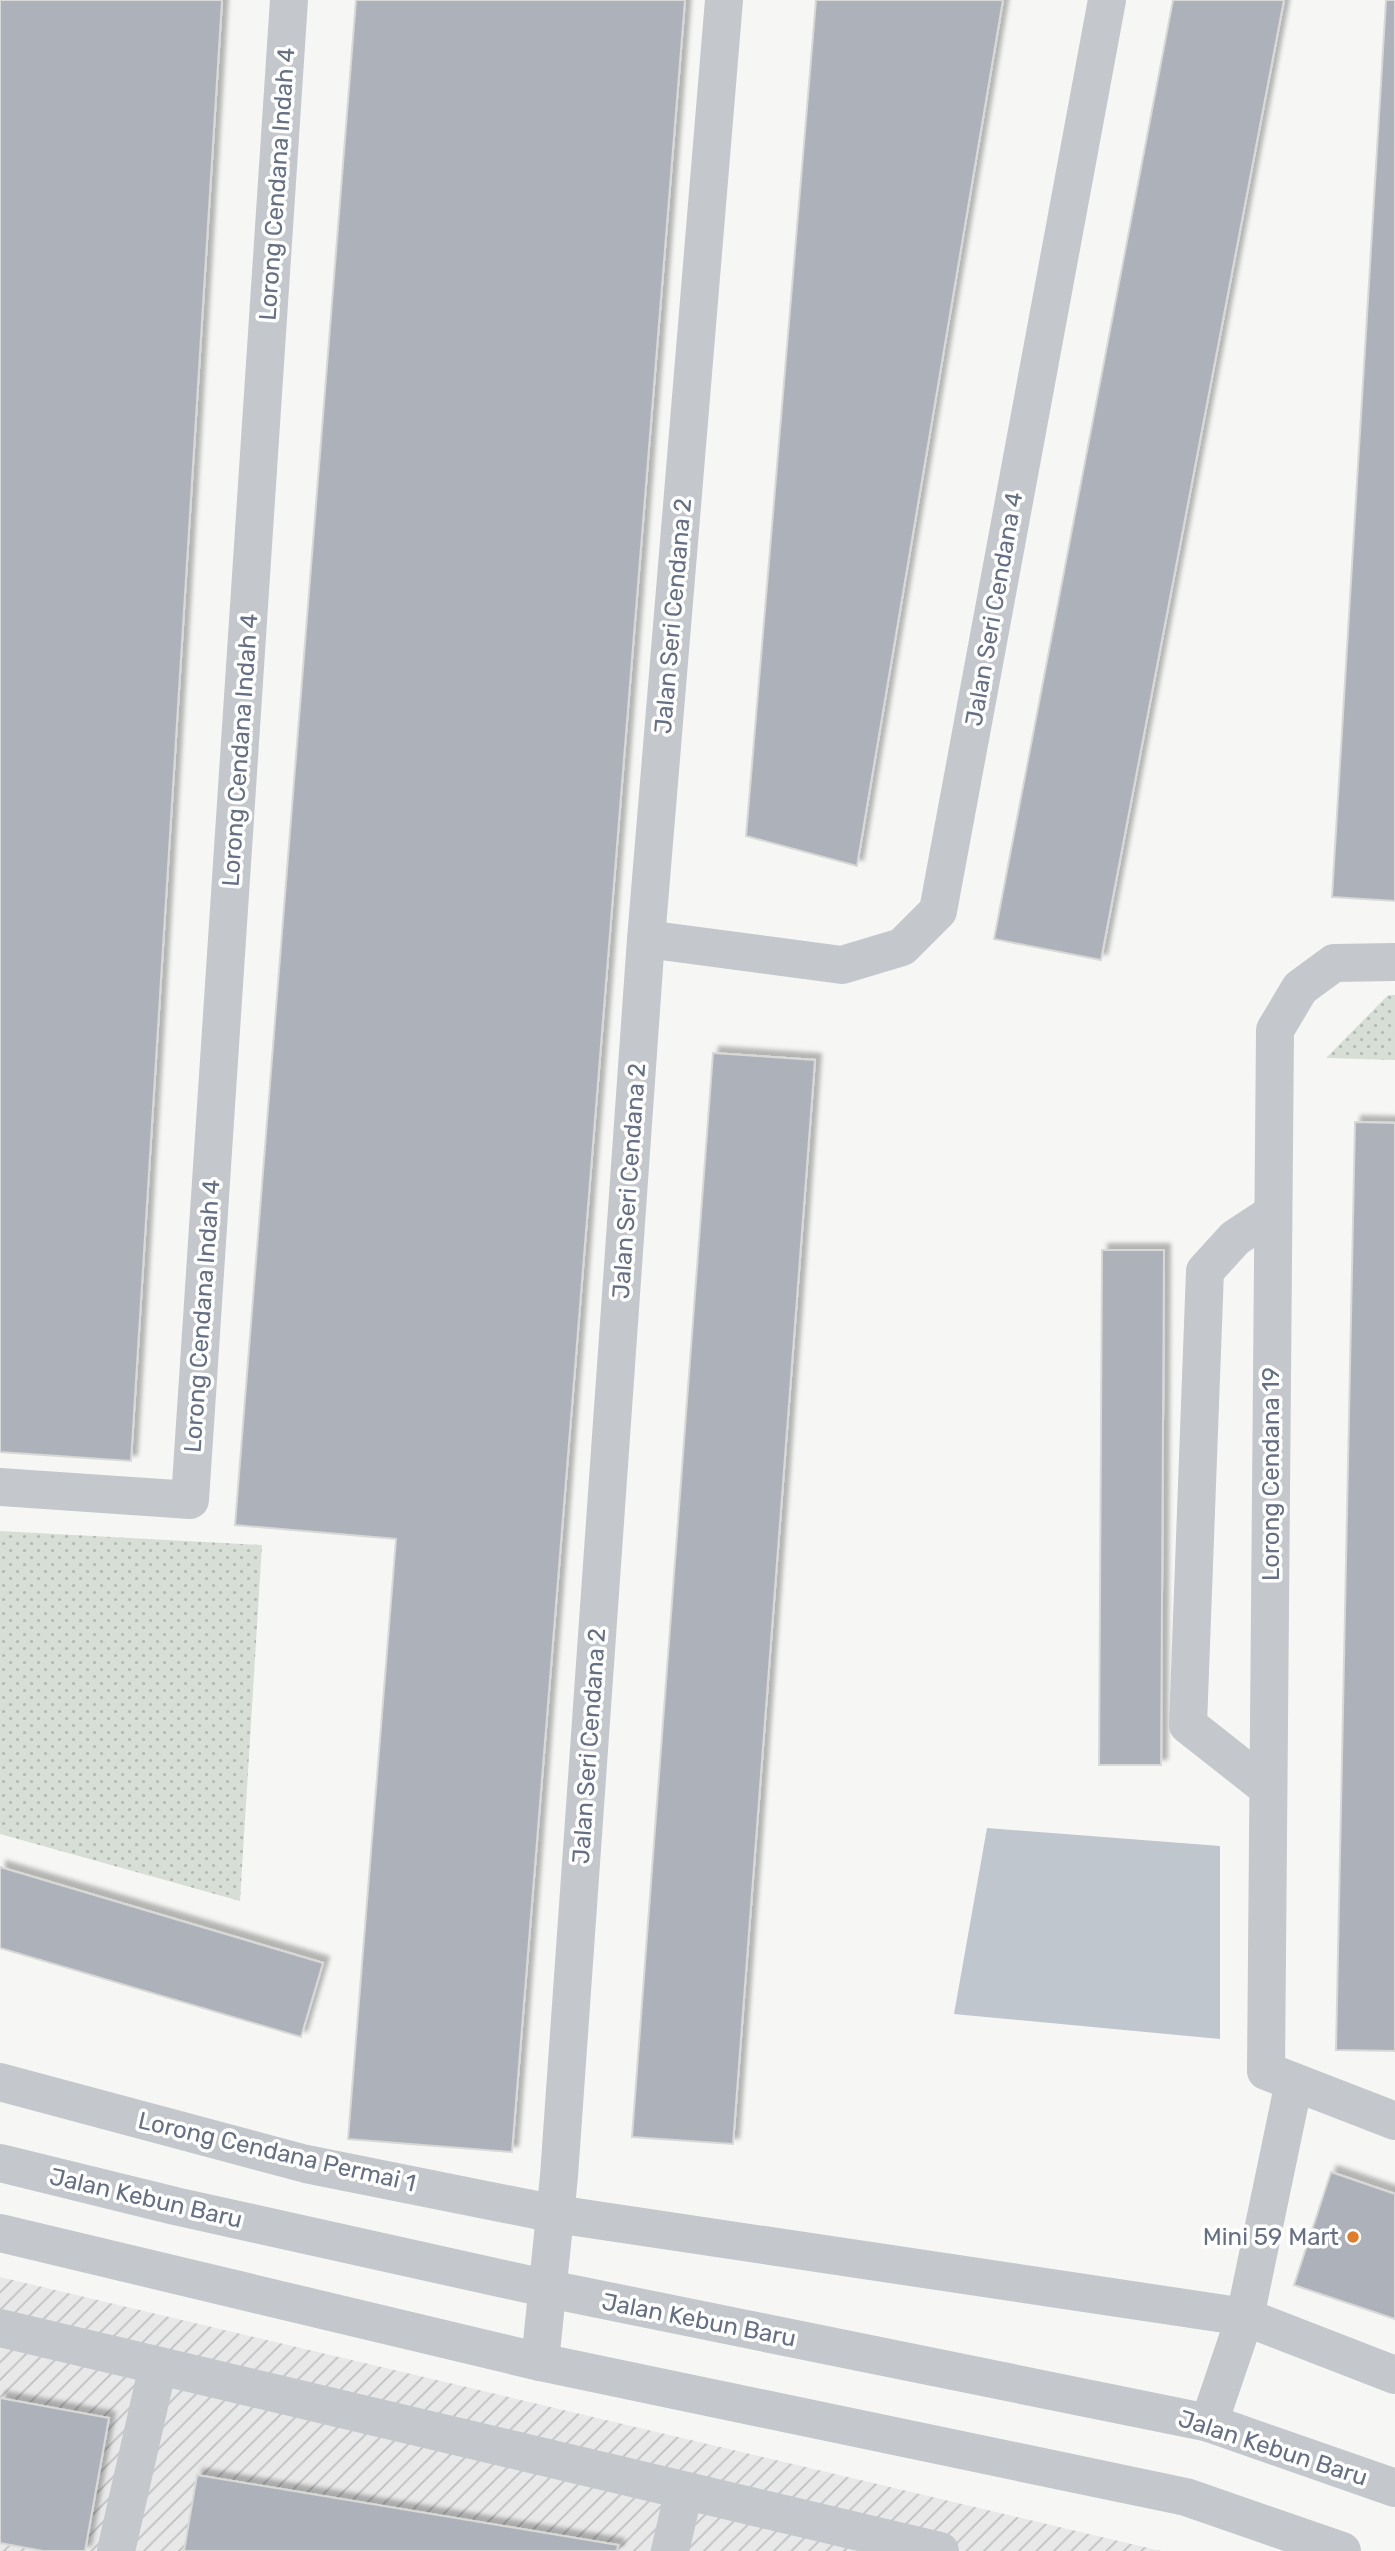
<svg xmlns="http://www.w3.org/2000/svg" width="1395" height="2551" viewBox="0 0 1395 2551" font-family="Rubik,sans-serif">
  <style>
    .industrial { fill: url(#industrial-furrows) }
    .grass { fill: url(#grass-dots) }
    .water { fill: #bfc6cd }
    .building { fill: #adb2ba; stroke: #d8d8d6; stroke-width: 2; filter: url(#shadow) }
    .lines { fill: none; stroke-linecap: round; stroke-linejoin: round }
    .minor { stroke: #c4c7cb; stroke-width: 38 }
    .poi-dot { fill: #e07d2a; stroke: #fff; stroke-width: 2.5 }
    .labels { text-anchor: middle; stroke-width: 7; stroke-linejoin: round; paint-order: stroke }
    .street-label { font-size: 24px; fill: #667084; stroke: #fff }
    .poi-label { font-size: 24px; fill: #667084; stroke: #fff; text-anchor: end }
  </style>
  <defs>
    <pattern id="industrial-furrows" width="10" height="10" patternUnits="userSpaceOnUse" patternTransform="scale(1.75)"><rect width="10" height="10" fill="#e7e8e7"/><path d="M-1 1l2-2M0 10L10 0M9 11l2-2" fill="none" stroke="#bfc0c1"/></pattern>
    <pattern id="grass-dots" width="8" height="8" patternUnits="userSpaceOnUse" patternTransform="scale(1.75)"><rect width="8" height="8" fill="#d7ded5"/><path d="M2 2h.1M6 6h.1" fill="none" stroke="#b2b8b2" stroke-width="1.8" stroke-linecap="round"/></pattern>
    <filter id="shadow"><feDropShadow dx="6" dy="-6" stdDeviation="2" flood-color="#0004"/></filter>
  </defs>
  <rect width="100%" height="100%" fill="#f6f7f4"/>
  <!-- industrial -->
  <polygon class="industrial" points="0,2277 1161,2551 0,2551"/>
  <!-- grass -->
  <g class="grass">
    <polygon points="1388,995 1395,995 1395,1060 1326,1058"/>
    <polygon points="0,1531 262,1545 240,1901 0,1834"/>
  </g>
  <!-- water -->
  <polygon class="water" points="987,1828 1220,1846 1220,2039 954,2014"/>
  <!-- building -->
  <g class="building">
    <polygon points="0,0 222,0 131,1461 0,1452"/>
    <polygon points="356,0 685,0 512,2152 348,2139 396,1539 235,1525"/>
    <polygon points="816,0 1003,0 857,866 746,836"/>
    <polygon points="1173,0 1284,0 1101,960 994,939"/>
    <polygon points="1386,0 1395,0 1395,901 1332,897"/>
    <polygon points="713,1053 815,1060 733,2144 632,2137"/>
    <polygon points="1355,1122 1395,1123 1395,2051 1336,2050"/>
    <polygon points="1102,1250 1164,1250 1161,1765 1099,1765"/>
    <polygon points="0,1867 323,1963 301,2037 0,1948"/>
    <polygon points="1331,2172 1395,2194 1395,2319 1294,2285"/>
    <polygon points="0,2398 109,2418 85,2551 43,2551 0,2543"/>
    <polygon points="197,2475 618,2545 617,2551 184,2551"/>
  </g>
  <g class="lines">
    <!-- minor -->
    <g class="minor">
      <polyline points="646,939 842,965 902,947 938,911 1107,0"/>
      <polyline points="1395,962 1334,963 1300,988 1275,1030 1266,2071 1395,2121"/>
      <polyline points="0,1487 190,1500 289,0"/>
      <polyline points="1268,1788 1188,1725 1205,1271 1235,1238 1273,1213"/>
      <polyline points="0,2082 306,2164 556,2214 1245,2317 1395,2375"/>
      <polyline points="0,2163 175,2206 549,2289 1209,2423 1395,2488"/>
      <polyline points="0,2233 540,2362 1186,2497 1342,2551"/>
      <polyline points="0,2328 940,2551"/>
      <polyline points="540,2362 559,2176 646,939 724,0"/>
      <polyline points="1209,2423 1245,2317 1294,2082"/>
      <polyline points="116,2551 158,2366"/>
      <polyline points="670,2551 684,2491"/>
    </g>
  </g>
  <!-- markers -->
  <circle class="poi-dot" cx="1353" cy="2237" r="7"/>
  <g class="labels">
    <!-- street labels -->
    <g class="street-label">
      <text transform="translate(277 184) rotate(-86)" y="8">Lorong Cendana Indah 4</text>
      <text transform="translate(994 609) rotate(-80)" y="8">Jalan Seri Cendana 4</text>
      <text transform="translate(673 616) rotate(-85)" y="8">Jalan Seri Cendana 2</text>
      <text transform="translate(240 750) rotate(-86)" y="8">Lorong Cendana Indah 4</text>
      <text transform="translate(629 1181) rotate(-86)" y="8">Jalan Seri Cendana 2</text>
      <text transform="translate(202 1316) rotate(-86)" y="8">Lorong Cendana Indah 4</text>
      <text transform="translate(1271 1474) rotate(-90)" y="8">Lorong Cendana 19</text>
      <text transform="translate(589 1746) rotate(-86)" y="8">Jalan Seri Cendana 2</text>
      <text transform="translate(277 2152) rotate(13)" y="8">Lorong Cendana Permai 1</text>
      <text transform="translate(146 2198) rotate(13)" y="8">Jalan Kebun Baru</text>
      <text transform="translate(699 2320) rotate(11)" y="8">Jalan Kebun Baru</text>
      <text transform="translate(1273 2448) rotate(18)" y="8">Jalan Kebun Baru</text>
    </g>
    <!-- poi labels -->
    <g class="poi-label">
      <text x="1339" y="2245">Mini 59 Mart</text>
    </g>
  </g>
</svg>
